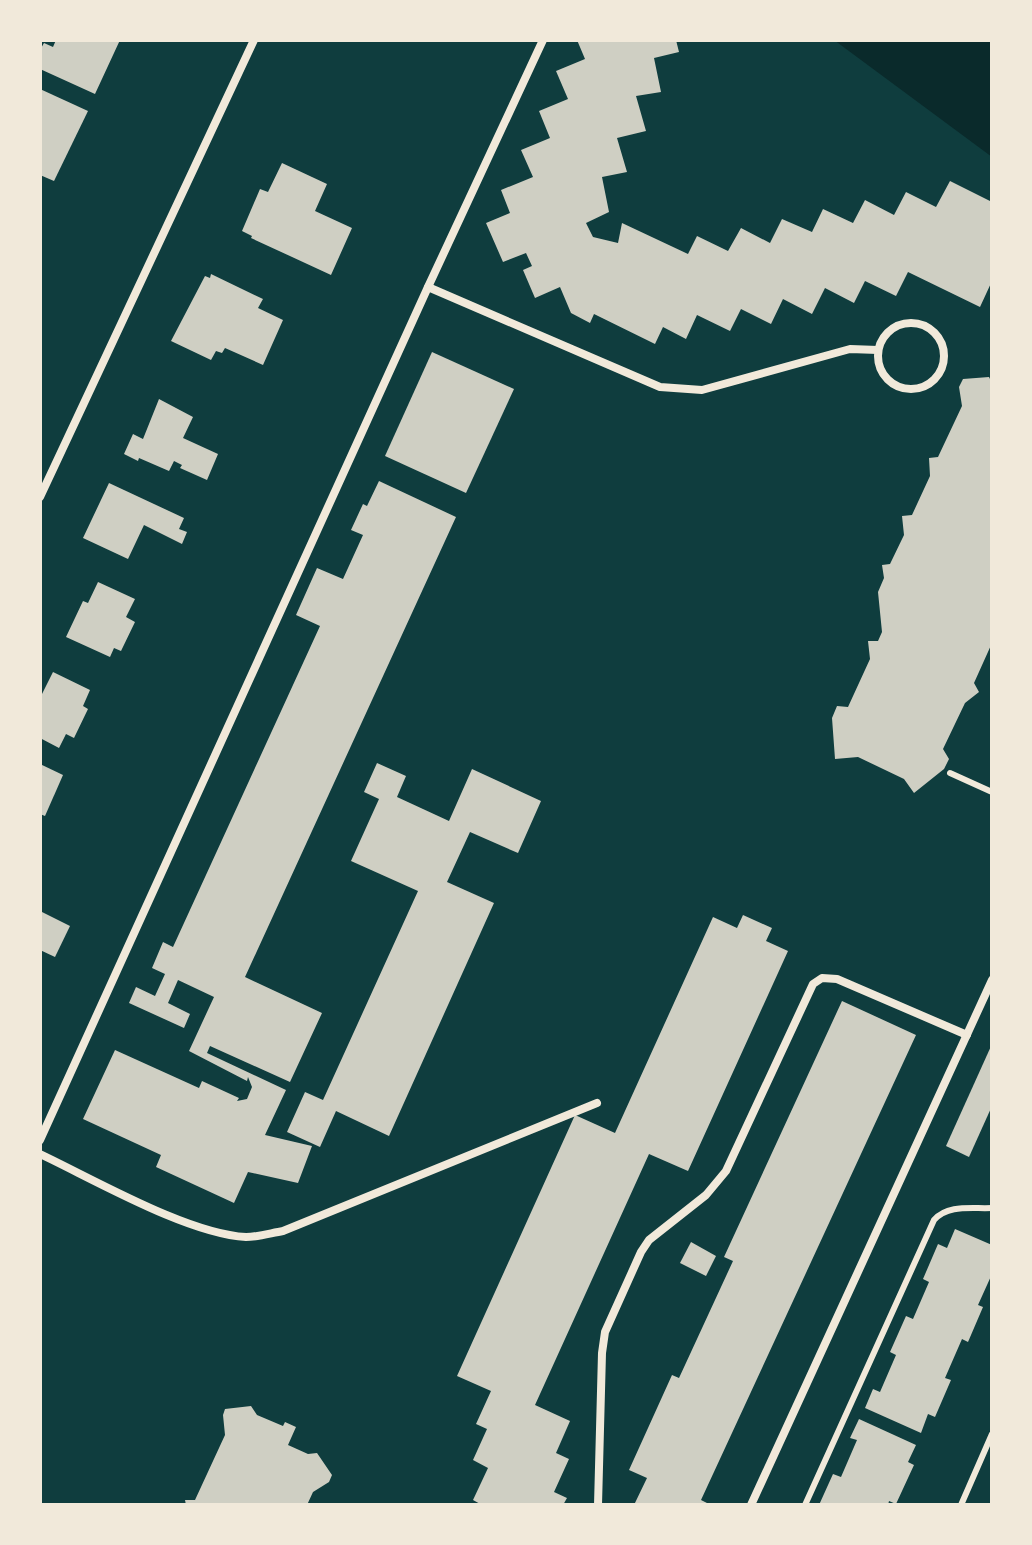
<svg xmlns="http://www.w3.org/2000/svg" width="1032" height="1545" font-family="'Sofia Sans Condensed',sans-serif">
  <rect width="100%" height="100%" fill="#0f3d3e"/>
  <polygon fill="#0a2a2b" points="834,40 992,40 992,157"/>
  <g fill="#cfcfc3">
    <polygon points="56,40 120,40 95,94 40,69 40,50 44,43 53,47"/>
    <polygon points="577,40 676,40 679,52 654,58 661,92 636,96 646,131 617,138 627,172 602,177 609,212 586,223 593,237 618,243 622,223 688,254 697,236 728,251 741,228 770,243 782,219 812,232 823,209 853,223 865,200 894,215 906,192 936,207 950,181 992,202 992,265 990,269 992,270 992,281 980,307 908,272 896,296 865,281 854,303 825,288 812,314 783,299 771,324 741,309 730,331 697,315 686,339 663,327 655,344 594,314 590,323 571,313 560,287 535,298 523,270 532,266 526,253 503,262 486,223 510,213 501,190 533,177 521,150 550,138 539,111 568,99 556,71 585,59"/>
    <polygon points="40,89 88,111 54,181 40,175"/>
    <polygon points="282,163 327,184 315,211 352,228 331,275 251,238 252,236 242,231 260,189 268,192"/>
    <polygon points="211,274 263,299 258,308 283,320 263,365 225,348 222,353 216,351 211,360 171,341 205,276 210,278"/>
    <polygon points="432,352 514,389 466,493 385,456"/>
    <polygon points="989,377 992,383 992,643 974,683 979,692 965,703 943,749 949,759 944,769 914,793 904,779 858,757 835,759 832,718 837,706 848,707 870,659 868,641 878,641 882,632 878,592 884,578 882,565 890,564 904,535 902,516 912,515 930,476 929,458 938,457 962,406 959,387 963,379"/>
    <polygon points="159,399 193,417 183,438 218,454 207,480 180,468 182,465 174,461 169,471 139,458 138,461 124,454 133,434 143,439"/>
    <polygon points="379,481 456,517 245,977 322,1013 290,1082 210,1046 207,1053 286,1090 265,1135 312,1146 298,1183 248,1172 234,1203 156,1167 161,1155 83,1119 115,1050 199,1088 202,1081 239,1098 237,1101 247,1099 252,1087 248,1077 247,1081 189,1051 214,997 178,980 168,1003 190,1014 184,1028 129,1003 136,987 155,996 165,974 152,968 163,942 173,947 320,626 296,615 317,568 343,579 363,535 351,530 363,504 367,506"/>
    <polygon points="109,483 184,518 179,529 187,532 182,544 144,525 128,559 83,538"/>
    <polygon points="98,582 135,599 126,617 135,622 121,651 114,648 110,657 66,637 83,601 88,603"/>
    <polygon points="53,672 90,690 83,706 88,709 74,738 66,734 59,748 40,738 40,698"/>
    <polygon points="377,763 406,776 397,797 449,821 472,769 541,801 518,853 470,832 447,882 494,903 389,1136 336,1111 320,1147 287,1132 305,1092 323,1100 418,891 351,861 379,799 364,792"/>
    <polygon points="40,764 63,775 45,816 40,814"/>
    <polygon points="40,911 70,926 55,957 40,950"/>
    <polygon points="743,915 772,928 766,941 788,951 688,1171 649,1154 535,1405 570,1421 556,1453 569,1459 554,1492 567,1498 563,1505 482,1505 473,1500 488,1468 473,1460 487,1429 476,1424 491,1391 457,1376 575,1115 615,1133 713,917 737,928"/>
    <polygon points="842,1001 916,1035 701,1500 711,1505 634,1505 647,1478 629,1470 672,1375 679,1378 733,1261 724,1257"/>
    <polygon points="992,1044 992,1106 969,1157 946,1146"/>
    <polygon points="955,1229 992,1245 992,1274 978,1305 983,1307 968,1342 962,1339 945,1378 951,1380 935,1417 928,1414 921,1433 865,1408 873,1389 880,1392 896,1355 890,1352 906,1316 913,1319 929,1282 923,1279 938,1244 947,1248"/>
    <polygon points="691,1242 716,1256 706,1276 680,1263"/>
    <polygon points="251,1406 257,1415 283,1426 285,1422 296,1427 288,1445 308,1454 317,1453 332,1475 329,1482 313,1492 307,1505 186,1505 185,1500 195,1500 225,1435 223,1415 225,1409"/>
    <polygon points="859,1419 916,1445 908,1462 914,1465 896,1504 889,1501 888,1505 819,1505 833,1474 841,1477 857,1440 850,1438"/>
  </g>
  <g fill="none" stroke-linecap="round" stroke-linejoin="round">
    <g stroke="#f1e9da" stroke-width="6">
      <polyline points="950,773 992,792"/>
      <path d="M805,1505L934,1220C948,1204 972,1209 992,1208"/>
      <polyline points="961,1505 992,1434"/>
    </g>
    <g stroke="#f1e9da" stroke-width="8">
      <polyline points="428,287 660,387 702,390 850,349 878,350"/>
      <circle cx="911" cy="356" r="33"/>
      <polyline points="40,497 254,40"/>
      <polyline points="40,1140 428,287 543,40"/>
      <path d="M40,1154C95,1180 188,1234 246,1237C258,1237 271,1233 283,1231L597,1103"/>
      <polyline points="598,1505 602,1353 605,1332 641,1252 649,1240 706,1195 726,1171 813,984 822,978 837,979 967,1035"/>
      <polyline points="751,1505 992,980"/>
    </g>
  </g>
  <rect width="1032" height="1545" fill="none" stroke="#f1e9da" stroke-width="84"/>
</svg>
